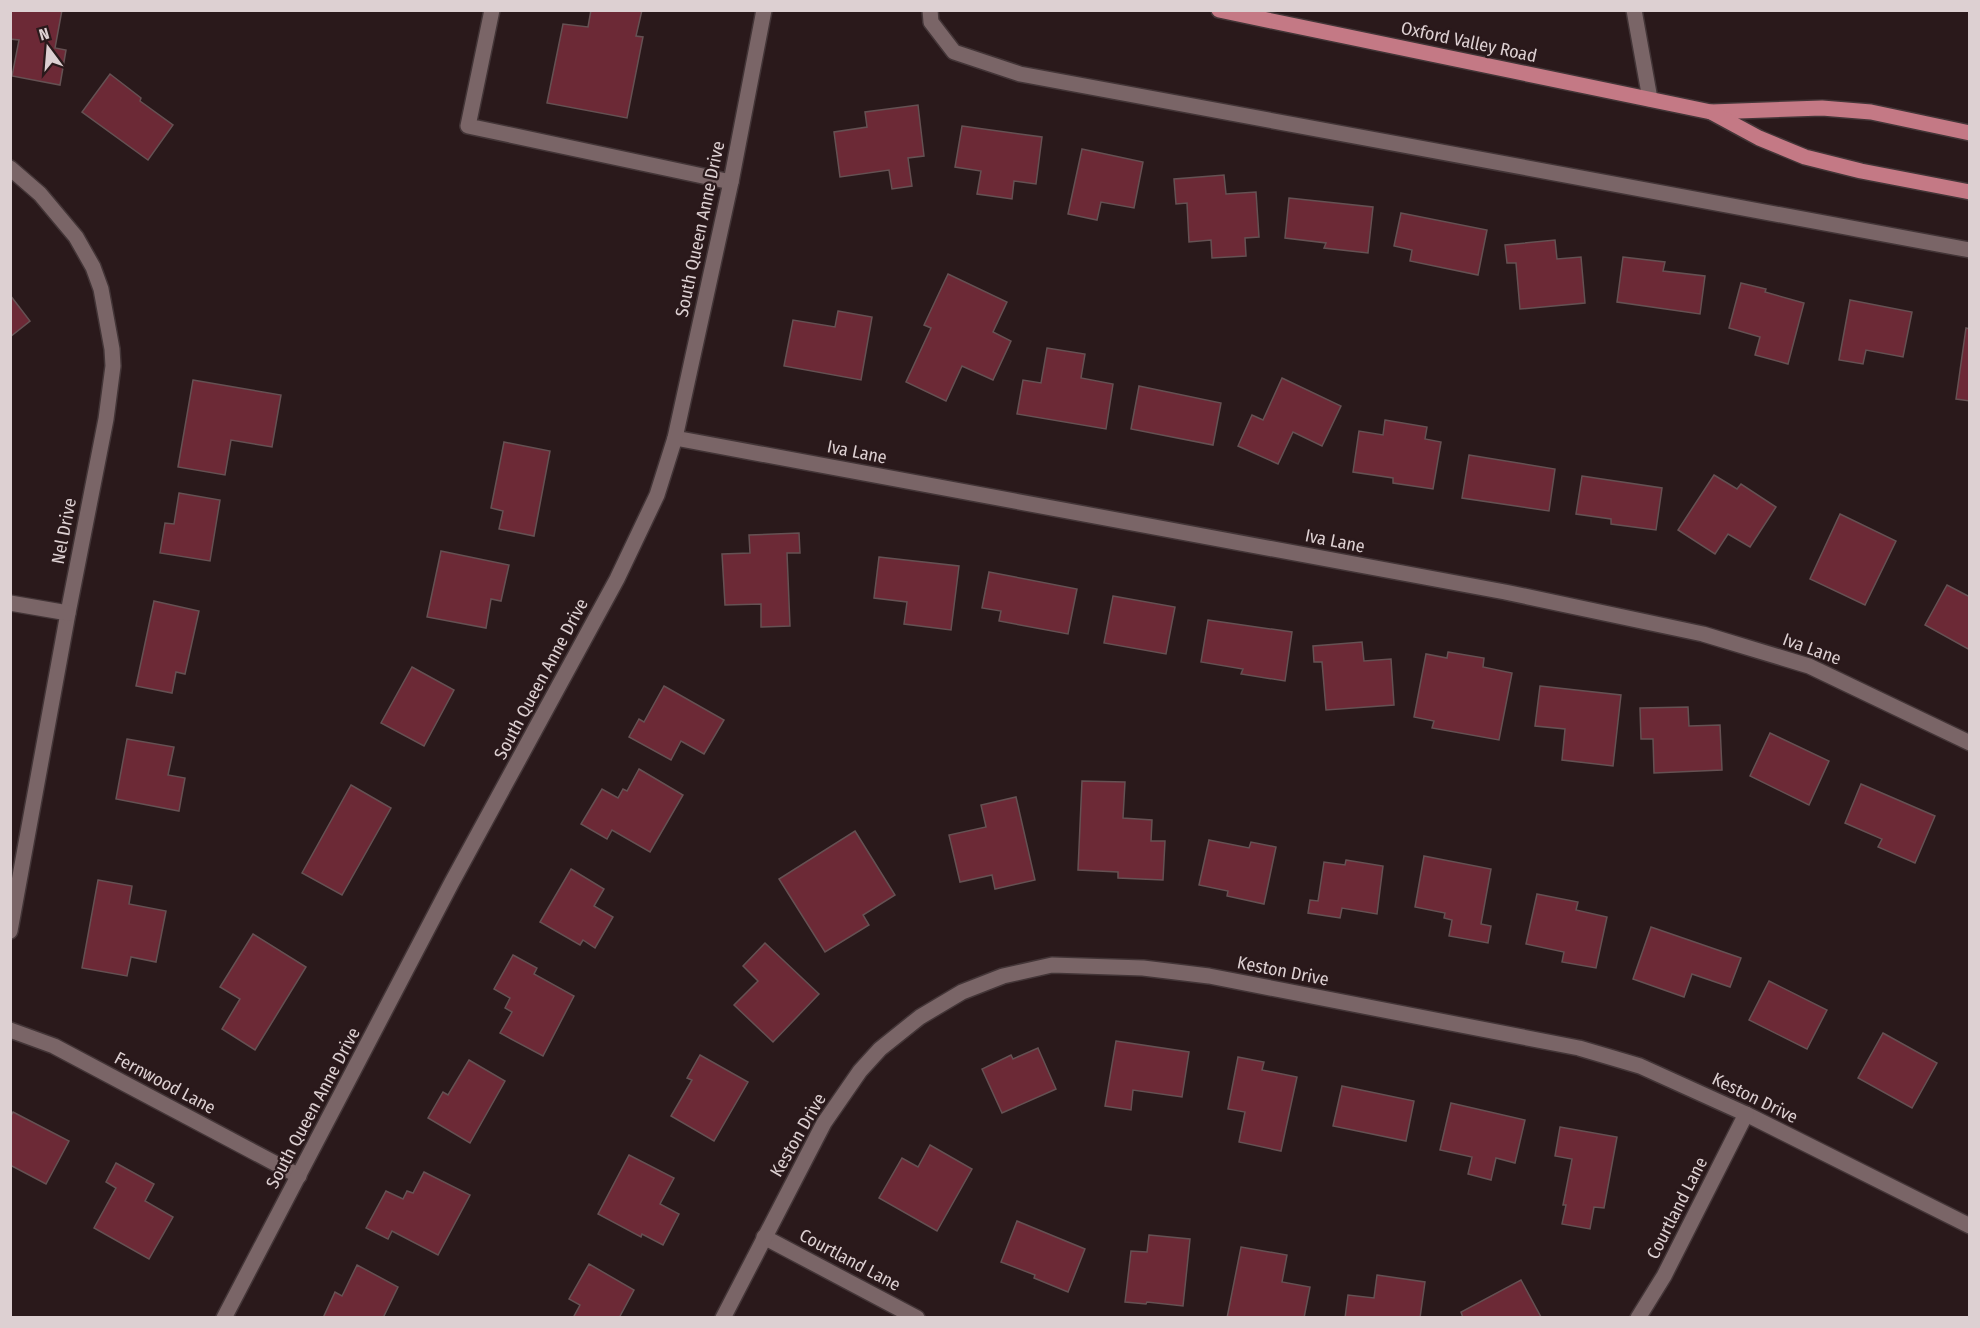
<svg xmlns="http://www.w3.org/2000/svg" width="1980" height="1328" font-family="'Fira Sans Condensed',sans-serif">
  <rect width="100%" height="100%" fill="#2a191b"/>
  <g fill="#6c2936" stroke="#655153" stroke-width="1.5">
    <polygon points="10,10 62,10 55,48 66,50 60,85 12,76 19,40 10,39"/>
    <polygon points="591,10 642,10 636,36 643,37 627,118 547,103 563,24 588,27"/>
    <polygon points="110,74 141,98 140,101 173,125 148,160 82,112"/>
    <polygon points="918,105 924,156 908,158 912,186 892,189 889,170 840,177 834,132 867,127 865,112"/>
    <polygon points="962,126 1042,137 1036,184 1014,181 1012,199 977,194 981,171 955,167"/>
    <polygon points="1082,149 1143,162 1134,208 1101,202 1097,220 1068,214"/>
    <polygon points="1224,175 1226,194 1256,192 1259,237 1245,238 1246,256 1212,258 1211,240 1189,242 1187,203 1176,204 1174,179"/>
    <polygon points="1289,198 1373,207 1368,253 1324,248 1326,243 1285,238"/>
    <polygon points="1401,213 1487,230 1478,275 1410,261 1412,250 1394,246"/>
    <polygon points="1555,240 1557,259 1581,257 1585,303 1520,309 1516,263 1507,263 1505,245"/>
    <polygon points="1623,257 1665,262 1663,271 1705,276 1700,314 1617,302"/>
    <polygon points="948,274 1007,302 993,332 1011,341 993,380 962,366 946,401 906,382 931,328 924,325"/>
    <polygon points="1741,283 1766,289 1765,292 1804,303 1788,364 1755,355 1760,337 1729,328"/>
    <polygon points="10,295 30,321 10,337"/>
    <polygon points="1850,300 1912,312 1903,357 1866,350 1863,364 1839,360"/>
    <polygon points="838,311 872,317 861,380 784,366 793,320 835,327"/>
    <polygon points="1966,328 1970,329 1970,401 1956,399"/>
    <polygon points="1047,348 1085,354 1081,378 1113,384 1106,429 1017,414 1023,380 1041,383"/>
    <polygon points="1282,378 1341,406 1322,446 1293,432 1278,464 1238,446 1252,415 1263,420"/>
    <polygon points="193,380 281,395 272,447 231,440 225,475 178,467"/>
    <polygon points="1139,386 1221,403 1213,445 1131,429"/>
    <polygon points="1385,420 1427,427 1425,439 1441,442 1433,489 1393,483 1393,478 1353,472 1359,431 1383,435"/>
    <polygon points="504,442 550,451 534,536 499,529 503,511 491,508"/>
    <polygon points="1469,455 1555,469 1549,511 1462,498"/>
    <polygon points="1714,475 1737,489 1741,484 1776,507 1750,547 1728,534 1715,554 1678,530"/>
    <polygon points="1582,476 1662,488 1656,530 1611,524 1611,519 1576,514"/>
    <polygon points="179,493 220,500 210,561 160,553 165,523 174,524"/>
    <polygon points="1840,514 1896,541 1865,605 1810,579"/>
    <polygon points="799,533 800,553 787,553 790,626 761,627 761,604 725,605 722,554 750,553 749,535"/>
    <polygon points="441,551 509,565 501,601 491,599 486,628 427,617"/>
    <polygon points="879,557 959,566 951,630 904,624 907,602 874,598"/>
    <polygon points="989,572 1077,589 1068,634 999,621 1001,611 982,608"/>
    <polygon points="1947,585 1970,597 1970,650 1925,625"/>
    <polygon points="1113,596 1175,607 1166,654 1104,643"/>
    <polygon points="154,601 199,611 185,674 176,672 172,693 136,686"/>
    <polygon points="1208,620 1292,632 1285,681 1241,674 1243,669 1201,662"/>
    <polygon points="1362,642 1364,661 1391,659 1394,705 1326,710 1322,662 1314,662 1313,646"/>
    <polygon points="1448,652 1484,658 1483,667 1512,673 1499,740 1432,728 1434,721 1414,717 1426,654 1447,658"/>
    <polygon points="412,667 454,690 424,746 381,723"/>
    <polygon points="664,686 724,720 704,754 681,741 671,760 629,737 639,719 644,722"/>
    <polygon points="1540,686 1621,695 1613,766 1562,760 1565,729 1535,726"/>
    <polygon points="1688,707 1689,726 1720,725 1722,770 1654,773 1653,739 1641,739 1640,708"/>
    <polygon points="1770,733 1829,761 1809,805 1750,776"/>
    <polygon points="127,739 174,747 168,775 185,778 179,811 116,799"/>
    <polygon points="639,769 683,795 650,852 612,830 607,839 581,824 602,789 618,798 623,789 627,791"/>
    <polygon points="1082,781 1125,782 1123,818 1152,820 1151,841 1165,841 1163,880 1118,878 1118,872 1078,870"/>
    <polygon points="1861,784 1935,816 1915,863 1878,847 1882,839 1845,823"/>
    <polygon points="351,785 391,808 342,895 302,873"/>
    <polygon points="1016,797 1035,880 995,889 992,875 960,882 949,835 986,827 981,805"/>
    <polygon points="855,831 895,895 863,915 869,925 825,952 779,879"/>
    <polygon points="1209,840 1249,848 1251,842 1276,847 1264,904 1227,896 1228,891 1199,885"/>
    <polygon points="1424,856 1491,869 1481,924 1491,926 1488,943 1449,936 1452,920 1444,918 1445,913 1415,907"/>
    <polygon points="1346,860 1383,866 1377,914 1342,908 1340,918 1308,913 1310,900 1318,901 1324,862 1345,865"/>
    <polygon points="571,869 604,889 594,906 613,917 595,948 583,940 580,945 540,922"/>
    <polygon points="98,880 132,886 129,904 166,911 156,962 131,957 127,976 82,968"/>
    <polygon points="1537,894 1578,902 1576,910 1607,917 1596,968 1562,962 1564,952 1526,944"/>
    <polygon points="1651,927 1741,958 1730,987 1692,974 1684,997 1633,979"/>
    <polygon points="253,934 306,967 255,1050 222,1029 240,999 220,987"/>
    <polygon points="765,943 819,994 773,1042 734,1005 758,981 743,966"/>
    <polygon points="513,955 537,968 534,974 574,996 543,1056 500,1033 512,1012 505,1008 510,998 494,989"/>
    <polygon points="1769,981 1827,1010 1807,1049 1749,1020"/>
    <polygon points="1883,1033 1937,1063 1912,1108 1858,1078"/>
    <polygon points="1116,1041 1189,1052 1182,1097 1133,1090 1131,1110 1105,1106"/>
    <polygon points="1038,1048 1056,1089 1002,1113 982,1069 1011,1055 1013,1059"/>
    <polygon points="700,1055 748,1082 714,1141 671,1116 692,1080 687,1078"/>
    <polygon points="1238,1057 1264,1062 1262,1070 1297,1077 1281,1151 1239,1142 1245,1112 1228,1109"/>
    <polygon points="469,1060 505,1081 470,1143 428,1118 443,1092 448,1095"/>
    <polygon points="1342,1086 1414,1101 1406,1141 1333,1126"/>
    <polygon points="1451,1103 1525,1120 1515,1163 1496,1158 1491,1180 1468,1174 1472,1157 1440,1150"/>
    <polygon points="13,1112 69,1141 46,1184 10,1165 10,1118"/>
    <polygon points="1560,1127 1617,1137 1604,1208 1594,1207 1590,1229 1562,1224 1566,1205 1563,1205 1572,1159 1555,1156"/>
    <polygon points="930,1145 972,1169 937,1231 879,1198 902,1158 918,1167"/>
    <polygon points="629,1155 674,1178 660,1204 679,1214 663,1245 642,1234 641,1237 598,1214"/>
    <polygon points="116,1163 154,1184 145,1201 173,1217 149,1259 94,1228 116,1188 106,1182"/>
    <polygon points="424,1172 470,1195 438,1255 392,1231 388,1239 366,1228 386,1191 403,1199 407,1191 413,1193"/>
    <polygon points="1017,1221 1085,1249 1068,1292 1034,1278 1035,1275 1001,1262"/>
    <polygon points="1149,1235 1190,1239 1183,1306 1147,1302 1146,1304 1125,1302 1131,1251 1147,1252"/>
    <polygon points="1241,1247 1287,1255 1282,1282 1310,1287 1304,1318 1227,1318"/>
    <polygon points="589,1264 634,1290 619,1318 573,1318 580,1305 569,1299"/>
    <polygon points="357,1265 398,1287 383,1318 323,1318 335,1292 342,1296"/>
    <polygon points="1377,1275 1425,1282 1420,1318 1345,1318 1348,1295 1374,1298"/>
    <polygon points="1521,1280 1541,1317 1463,1318 1461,1312"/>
  </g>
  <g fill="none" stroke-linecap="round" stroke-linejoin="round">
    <g stroke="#433537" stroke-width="18">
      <g id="service">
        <polyline points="492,10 468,126 731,182"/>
        <polyline points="930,10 931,22 954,52 1020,74 1970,250"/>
      </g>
    </g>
    <g stroke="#433537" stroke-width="18">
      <g id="minor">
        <polyline points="1634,10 1650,99"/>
        <polyline points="10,168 40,194 76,237 93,267 101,289 112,349 113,366 106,419 68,613 10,931"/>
        <polyline points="675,438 1505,592 1703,634 1809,666 1970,743"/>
        <polyline points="10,603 68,613"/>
        <polyline points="10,1030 54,1046 299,1176"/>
        <polyline points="764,1237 917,1318"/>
        <polyline points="224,1318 452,882 617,579 657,495 675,438 731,182 764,10"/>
        <polyline points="723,1318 824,1123 860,1071 880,1049 920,1017 962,992 1003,976 1052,965 1143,968 1209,976 1579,1048 1640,1066 1746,1114 1970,1226"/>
        <polyline points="1638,1318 1664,1276 1746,1114"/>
      </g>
    </g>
    <g stroke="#433537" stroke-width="18">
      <g id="primary">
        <polyline points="1219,10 1711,112 1822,108 1871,112 1970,133"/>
        <polyline points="1711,112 1759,138 1805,157 1861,171 1970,192"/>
      </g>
    </g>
    <use href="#service" stroke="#7a6567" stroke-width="15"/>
    <use href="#minor" stroke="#7a6567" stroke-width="15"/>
    <use href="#primary" stroke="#c47985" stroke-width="15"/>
  </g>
  <g text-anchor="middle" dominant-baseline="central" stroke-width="4.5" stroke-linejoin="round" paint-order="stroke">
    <g font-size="18" fill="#ddd0d2" stroke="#2a191b">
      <text transform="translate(1469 42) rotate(12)">Oxford Valley Road</text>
      <text transform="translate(700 229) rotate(-78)">South Queen Anne Drive</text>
      <text transform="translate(857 452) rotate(11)">Iva Lane</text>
      <text transform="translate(64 531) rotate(-79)">Nel Drive</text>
      <text transform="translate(1335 541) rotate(11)">Iva Lane</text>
      <text transform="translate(1812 649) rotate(20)">Iva Lane</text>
      <text transform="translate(541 679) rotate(-62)">South Queen Anne Drive</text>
      <text transform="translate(1283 971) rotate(11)">Keston Drive</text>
      <text transform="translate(165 1083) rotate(28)">Fernwood Lane</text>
      <text transform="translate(1755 1098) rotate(26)">Keston Drive</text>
      <text transform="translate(313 1108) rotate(-62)">South Queen Anne Drive</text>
      <text transform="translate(798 1135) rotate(-60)">Keston Drive</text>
      <text transform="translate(1677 1208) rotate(-63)">Courtland Lane</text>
      <text transform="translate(850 1260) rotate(28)">Courtland Lane</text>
    </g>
  </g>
  <rect width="1980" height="1328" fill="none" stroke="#ddd0d2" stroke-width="24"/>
  <g transform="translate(48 48) rotate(344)" stroke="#2a191b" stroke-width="4.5" paint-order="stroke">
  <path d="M0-4.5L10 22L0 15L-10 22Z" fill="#ddd0d2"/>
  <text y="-9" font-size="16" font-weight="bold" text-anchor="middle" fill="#ddd0d2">N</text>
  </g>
</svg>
